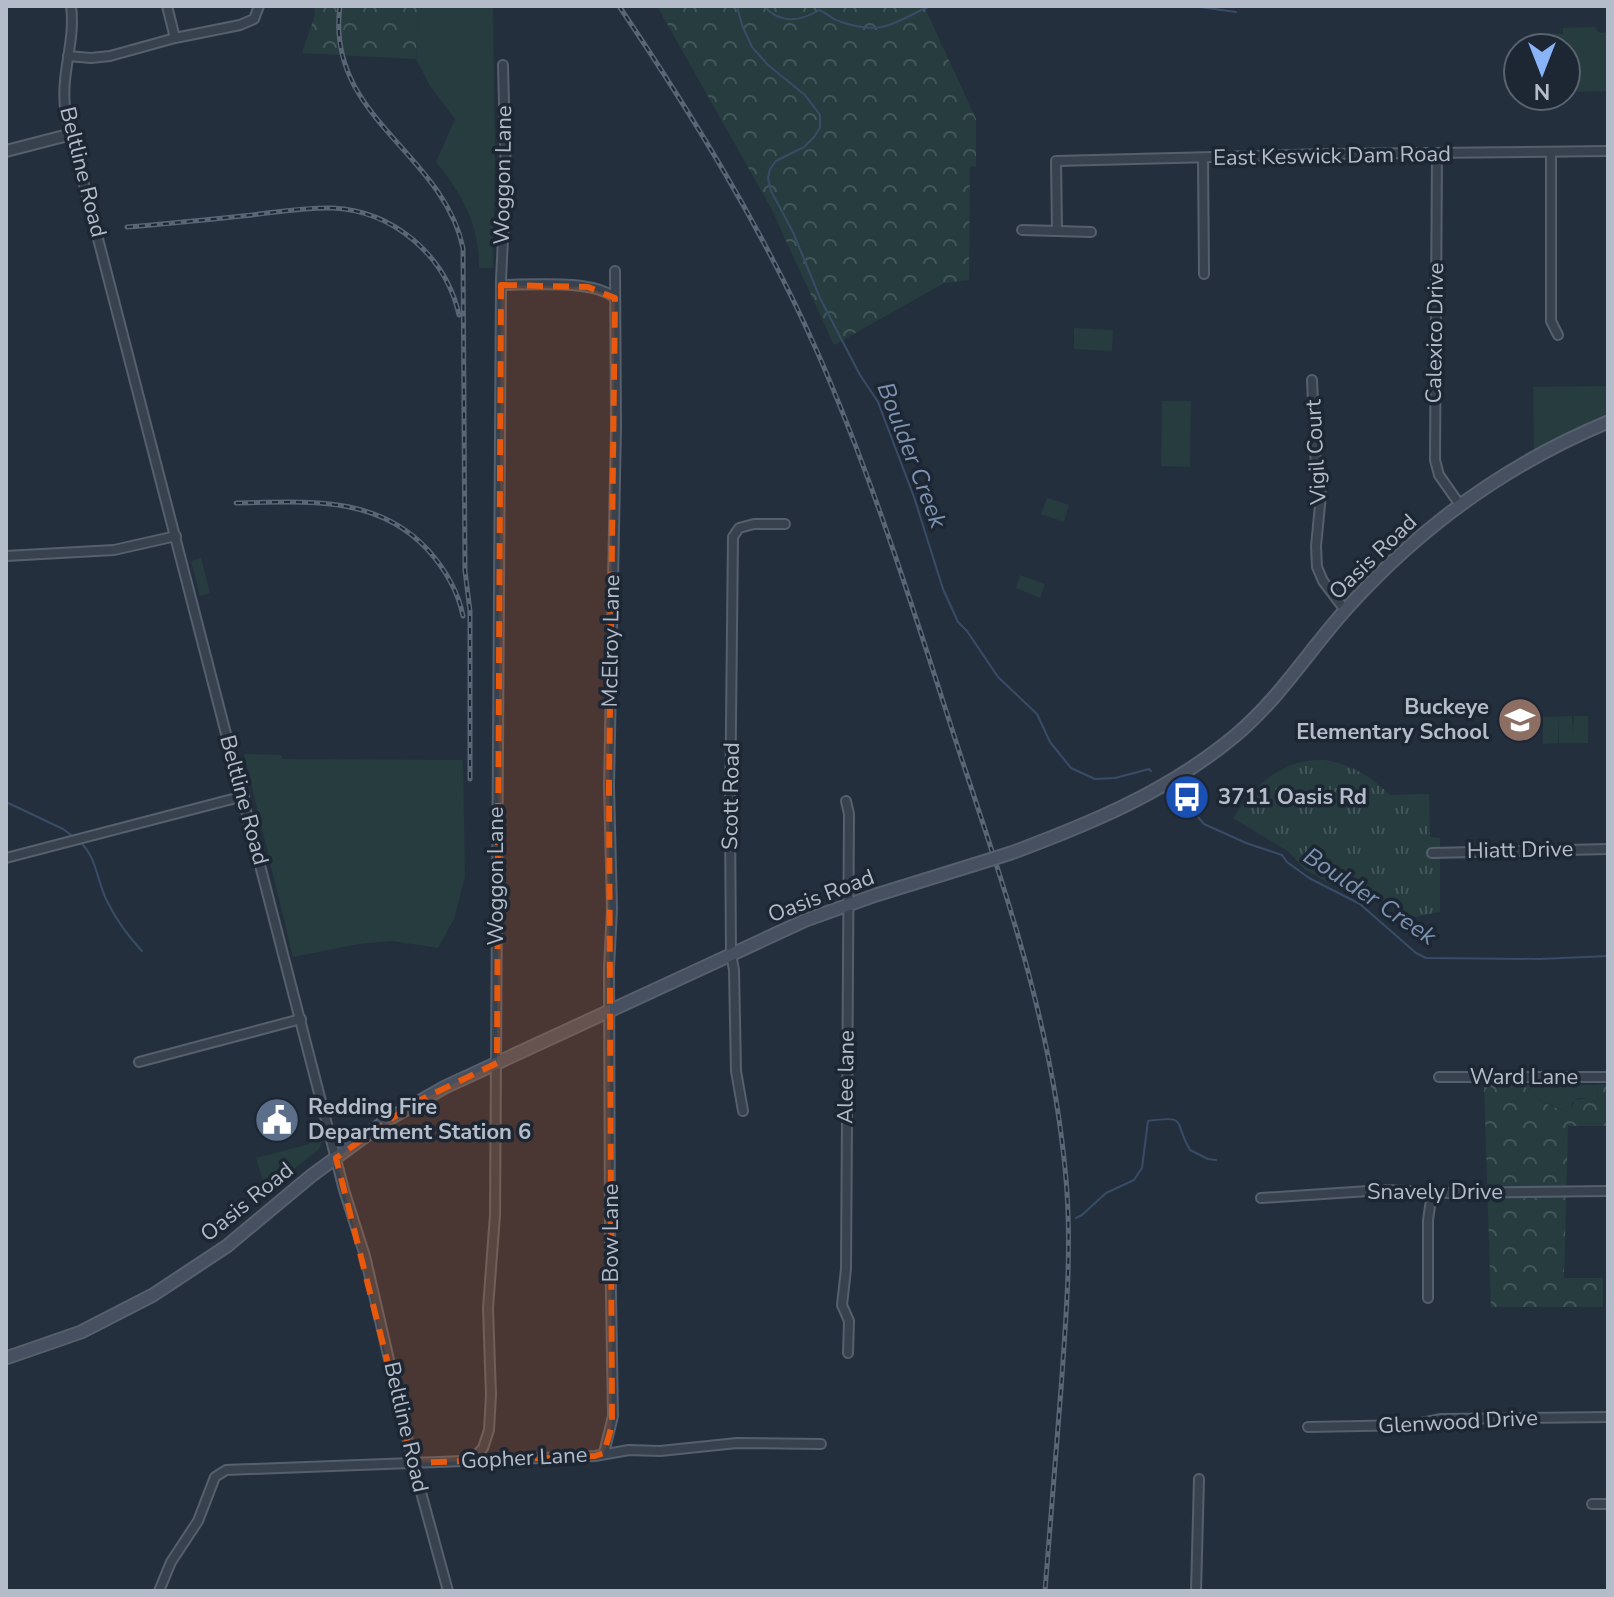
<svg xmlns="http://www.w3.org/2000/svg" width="1614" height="1597" font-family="'Nunito Sans',sans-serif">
  <defs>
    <pattern id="forest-crowns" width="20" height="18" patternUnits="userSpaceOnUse" patternTransform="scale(2)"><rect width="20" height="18" fill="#263c3f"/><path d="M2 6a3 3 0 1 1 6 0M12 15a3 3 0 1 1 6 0" fill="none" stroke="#435659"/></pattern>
    <pattern id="park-tufts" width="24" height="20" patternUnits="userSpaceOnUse" patternTransform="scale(2)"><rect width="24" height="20" fill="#263c3f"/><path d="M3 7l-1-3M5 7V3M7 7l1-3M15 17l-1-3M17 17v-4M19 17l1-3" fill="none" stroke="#435659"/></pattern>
  </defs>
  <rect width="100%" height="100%" fill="#242f3e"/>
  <g fill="#263c3f">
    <path d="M418,6H493L495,148L493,268H479C480,226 462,194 436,162L455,119L430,86L416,59Z"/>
    <polygon points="1594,27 1600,33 1608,32 1608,91 1566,92 1566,48 1539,48 1539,33 1563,34 1563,28"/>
    <polygon points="1074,328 1113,330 1112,351 1074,349"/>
    <polygon points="1608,386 1608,417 1534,451 1533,387"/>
    <polygon points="1162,401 1191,401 1190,467 1161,466"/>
    <polygon points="1047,498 1069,505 1064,522 1041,514"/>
    <polygon points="201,558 210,593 200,596 191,561"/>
    <polygon points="1020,575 1045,584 1040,598 1016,588"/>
    <polygon points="1572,716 1573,732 1574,716 1588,716 1588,743 1559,743 1558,717 1558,743 1543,744 1543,717"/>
    <polygon points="244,754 281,755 283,759 463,760 465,877 454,919 438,948 392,941 359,944 293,957"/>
    <path d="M1524,1085H1594L1598,1092L1597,1098H1578L1572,1103L1571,1113H1569C1551,1105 1536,1101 1524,1085Z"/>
    <polygon points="319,1130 322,1143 318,1150 266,1191 256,1158 309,1144 309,1134"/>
  </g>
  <g fill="url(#forest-crowns)">
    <polygon points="314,6 418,6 416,59 302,53 315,15"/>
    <polygon points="657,6 924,6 976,119 976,166 970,167 969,280 944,283 834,345 771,208"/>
    <path d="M1608,1084V1126H1568L1564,1278H1603V1307H1491L1484,1085H1524C1536,1101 1552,1107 1570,1113L1575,1100L1597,1097L1598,1092L1594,1085Z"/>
  </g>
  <path fill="url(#park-tufts)" d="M1324,760C1352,765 1370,775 1390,795L1429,794L1430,837L1440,838V912L1409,918L1348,879L1341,890L1304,869L1289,852L1233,818C1255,785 1281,759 1324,760Z"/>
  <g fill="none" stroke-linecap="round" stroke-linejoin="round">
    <g stroke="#394c67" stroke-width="2">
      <polyline points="737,6 742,25 752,47 768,65 805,95 820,115 820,128 814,137 804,147 776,161 770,169 768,178 771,191 793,232 820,298 860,375 878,402 914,497 943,589 958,622 967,631 998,677 1037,714 1050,742 1071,768 1095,779 1115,778 1149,769 1151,771"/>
      <path d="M764,6C780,24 800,22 819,10C827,13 833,20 841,22C885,36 892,23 930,6"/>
      <polyline points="1193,6 1236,12"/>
      <polyline points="6,802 63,829 75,838"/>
      <polyline points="1178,804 1186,813 1197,816 1204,824 1246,843 1282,855 1287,862 1309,878 1360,904 1416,953 1426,958 1540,959 1608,956"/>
      <path d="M80,842C96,856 97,880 106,899C115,918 127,935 142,951"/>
      <path d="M1076,1218L1082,1215L1106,1193L1134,1180L1142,1168L1148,1121C1189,1115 1173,1122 1190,1150L1208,1159L1216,1160"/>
    </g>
    <g stroke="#565f6c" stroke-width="12">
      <g id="minor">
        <path d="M71,6C76,44 59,75 66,115L344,1190L365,1256L413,1463L448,1591"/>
        <polyline points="167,6 175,38"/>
        <polyline points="68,56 91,58 110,56 175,38 240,25 254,19 259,6"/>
        <polyline points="1551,152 1551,321 1558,335"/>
        <polyline points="1437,153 1435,460 1439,475 1460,505"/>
        <polyline points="1203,159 1204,274"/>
        <polyline points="1022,230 1091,232"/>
        <polyline points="1057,230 1056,161 1330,154 1608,151"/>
        <path d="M501,285C531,285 593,279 615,298"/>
        <polyline points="1312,380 1316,470 1321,495 1316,546 1317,567 1323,581 1345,610"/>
        <polyline points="6,556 114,550 176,536"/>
        <polyline points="846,801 849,814 846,1269 842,1305 849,1321 848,1353"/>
        <polyline points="1432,853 1608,849"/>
        <polyline points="6,858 244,796"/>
        <polyline points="139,1062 301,1019"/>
        <polyline points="1439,1077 1608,1077"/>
        <polyline points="743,1111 736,1071 734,970 731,954 730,815 733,537 739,528 754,524 785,524"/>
        <polyline points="1261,1198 1384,1190 1449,1193 1608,1191"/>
        <polyline points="1428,1298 1428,1220 1432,1193"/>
        <polyline points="1308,1427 1412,1425 1441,1419 1608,1417"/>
        <polyline points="604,1453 613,1416 610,1234 609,968 612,909 609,786 616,427 615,271"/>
        <polyline points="471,1461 483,1448 489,1430 491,1395 488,1308 495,1215 501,279 506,179 503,65"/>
        <polyline points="1592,1504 1608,1504"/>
        <polyline points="159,1591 171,1562 198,1521 215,1477 226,1470 595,1456 629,1450 660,1451 737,1443 821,1444"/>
        <polyline points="1196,1591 1199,1479"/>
      </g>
    </g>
    <g stroke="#565f6c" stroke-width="14">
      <polyline id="tertiary" points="6,151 72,134"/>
    </g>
    <g stroke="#565f6c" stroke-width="15">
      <g id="secondary">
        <path d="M1011,853C1092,823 1169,791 1236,735C1280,698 1309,650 1348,607C1421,526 1507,464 1608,422"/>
        <polyline points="6,1358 81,1332 153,1295 227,1246 311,1176 387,1120 445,1087 806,920 876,895 973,865"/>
      </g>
    </g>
    <use href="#minor" stroke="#38414e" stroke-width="8"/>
    <use href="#tertiary" stroke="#38414e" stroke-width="10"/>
    <use href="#secondary" stroke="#465061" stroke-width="11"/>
    <g stroke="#5a6575" stroke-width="5">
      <g id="rail">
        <path d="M340,6C325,117 443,152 463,248L465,571L470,611V779"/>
        <path d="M619,6C693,116 762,228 816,349C874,481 916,618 960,754C1007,896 1053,1028 1066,1179C1072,1249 1066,1319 1061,1389C1056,1456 1050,1524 1045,1591"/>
        <path d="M127,227C166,224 204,220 242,216C272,213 303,207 333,208C394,211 446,256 459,315"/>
        <path d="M236,503C305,502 376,494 428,550C445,569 458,591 463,616"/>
      </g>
    </g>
    <use href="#rail" stroke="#1d2633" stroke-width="2" stroke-dasharray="6" stroke-linecap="butt"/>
    <g stroke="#565f6c" stroke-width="15" stroke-linecap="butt">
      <polyline id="secondary-bridge" points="973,865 1011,853"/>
    </g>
    <use href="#secondary-bridge" stroke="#465061" stroke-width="11"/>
  </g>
  <path fill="#e8590c" fill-opacity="0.2" stroke="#e8590c" stroke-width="6" stroke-dasharray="16 10" stroke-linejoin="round" d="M501,285L588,287L615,298L609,786L612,1425L604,1453L595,1456L413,1463L336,1158L414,1103L497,1063Z"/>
  <defs>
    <g id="school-disc" transform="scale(2.3)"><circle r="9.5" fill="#8d6e63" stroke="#1d2633"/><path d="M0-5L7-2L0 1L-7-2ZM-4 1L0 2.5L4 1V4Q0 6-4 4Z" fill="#fff"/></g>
    <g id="bus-disc" transform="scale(2.3)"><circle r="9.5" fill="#1a4fb4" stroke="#1d2633"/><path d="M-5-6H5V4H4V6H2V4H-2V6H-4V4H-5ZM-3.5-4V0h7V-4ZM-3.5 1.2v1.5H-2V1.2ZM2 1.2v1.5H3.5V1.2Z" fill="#fff"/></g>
    <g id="civic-disc" transform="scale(2.3)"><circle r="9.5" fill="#5c6f8a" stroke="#1d2633"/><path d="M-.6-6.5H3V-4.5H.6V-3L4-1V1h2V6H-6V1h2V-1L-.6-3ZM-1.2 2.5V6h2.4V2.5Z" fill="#fff"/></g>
  </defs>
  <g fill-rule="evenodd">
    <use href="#school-disc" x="1520" y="720"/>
    <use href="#bus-disc" x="1187" y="797"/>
    <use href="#civic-disc" x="277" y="1120"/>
  </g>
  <g text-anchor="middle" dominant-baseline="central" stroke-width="7" stroke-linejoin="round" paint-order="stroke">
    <g font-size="22" fill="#b4bcc9" stroke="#1d2633">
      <text transform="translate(1332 156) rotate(-1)">East Keswick Dam Road</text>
      <text transform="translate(83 172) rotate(76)">Beltline Road</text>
      <text transform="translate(503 175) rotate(-89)">Woggon Lane</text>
      <text transform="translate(1435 333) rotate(-89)">Calexico Drive</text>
      <text transform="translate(1316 452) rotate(-93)">Vigil Court</text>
      <text transform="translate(1373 557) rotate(-44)">Oasis Road</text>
      <text transform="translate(611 641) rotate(-89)">McElroy Lane</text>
      <text transform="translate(731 796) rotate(-89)">Scott Road</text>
      <text transform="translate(244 800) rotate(75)">Beltline Road</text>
      <text transform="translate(1520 850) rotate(-1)">Hiatt Drive</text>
      <text transform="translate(496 876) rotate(-90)">Woggon Lane</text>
      <text transform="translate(821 896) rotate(-21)">Oasis Road</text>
      <text transform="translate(846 1077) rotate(-89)">Alee lane</text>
      <text x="1524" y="1077">Ward Lane</text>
      <text x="1435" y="1192">Snavely Drive</text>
      <text transform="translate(247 1202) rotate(-39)">Oasis Road</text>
      <text transform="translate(611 1233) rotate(-90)">Bow Lane</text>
      <text transform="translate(1458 1422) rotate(-3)">Glenwood Drive</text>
      <text transform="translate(406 1427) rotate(77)">Beltline Road</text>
      <text transform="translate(524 1458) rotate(-3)">Gopher Lane</text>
    </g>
    <g font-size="22" font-weight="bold" fill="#b4bcc9" stroke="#1d2633" text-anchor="start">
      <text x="1489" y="707" text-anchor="end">Buckeye<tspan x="1489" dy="25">Elementary School</tspan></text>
      <text x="1218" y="797">3711 Oasis Rd</text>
      <text x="308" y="1107">Redding Fire<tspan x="308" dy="25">Department Station 6</tspan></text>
    </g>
    <g font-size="24" font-style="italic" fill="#7c92b1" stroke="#1d2633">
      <text transform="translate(912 455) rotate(69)">Boulder Creek</text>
      <text transform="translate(1370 896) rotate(34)">Boulder Creek</text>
    </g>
  </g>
  <rect width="1614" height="1597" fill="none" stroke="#b4bcc9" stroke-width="16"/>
  <g transform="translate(1542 72) rotate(180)"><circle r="38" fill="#1d2633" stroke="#59626f" stroke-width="2"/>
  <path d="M0-6L14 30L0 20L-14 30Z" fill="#8ab4f8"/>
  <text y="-12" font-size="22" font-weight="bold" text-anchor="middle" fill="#b4bcc9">N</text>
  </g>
</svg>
